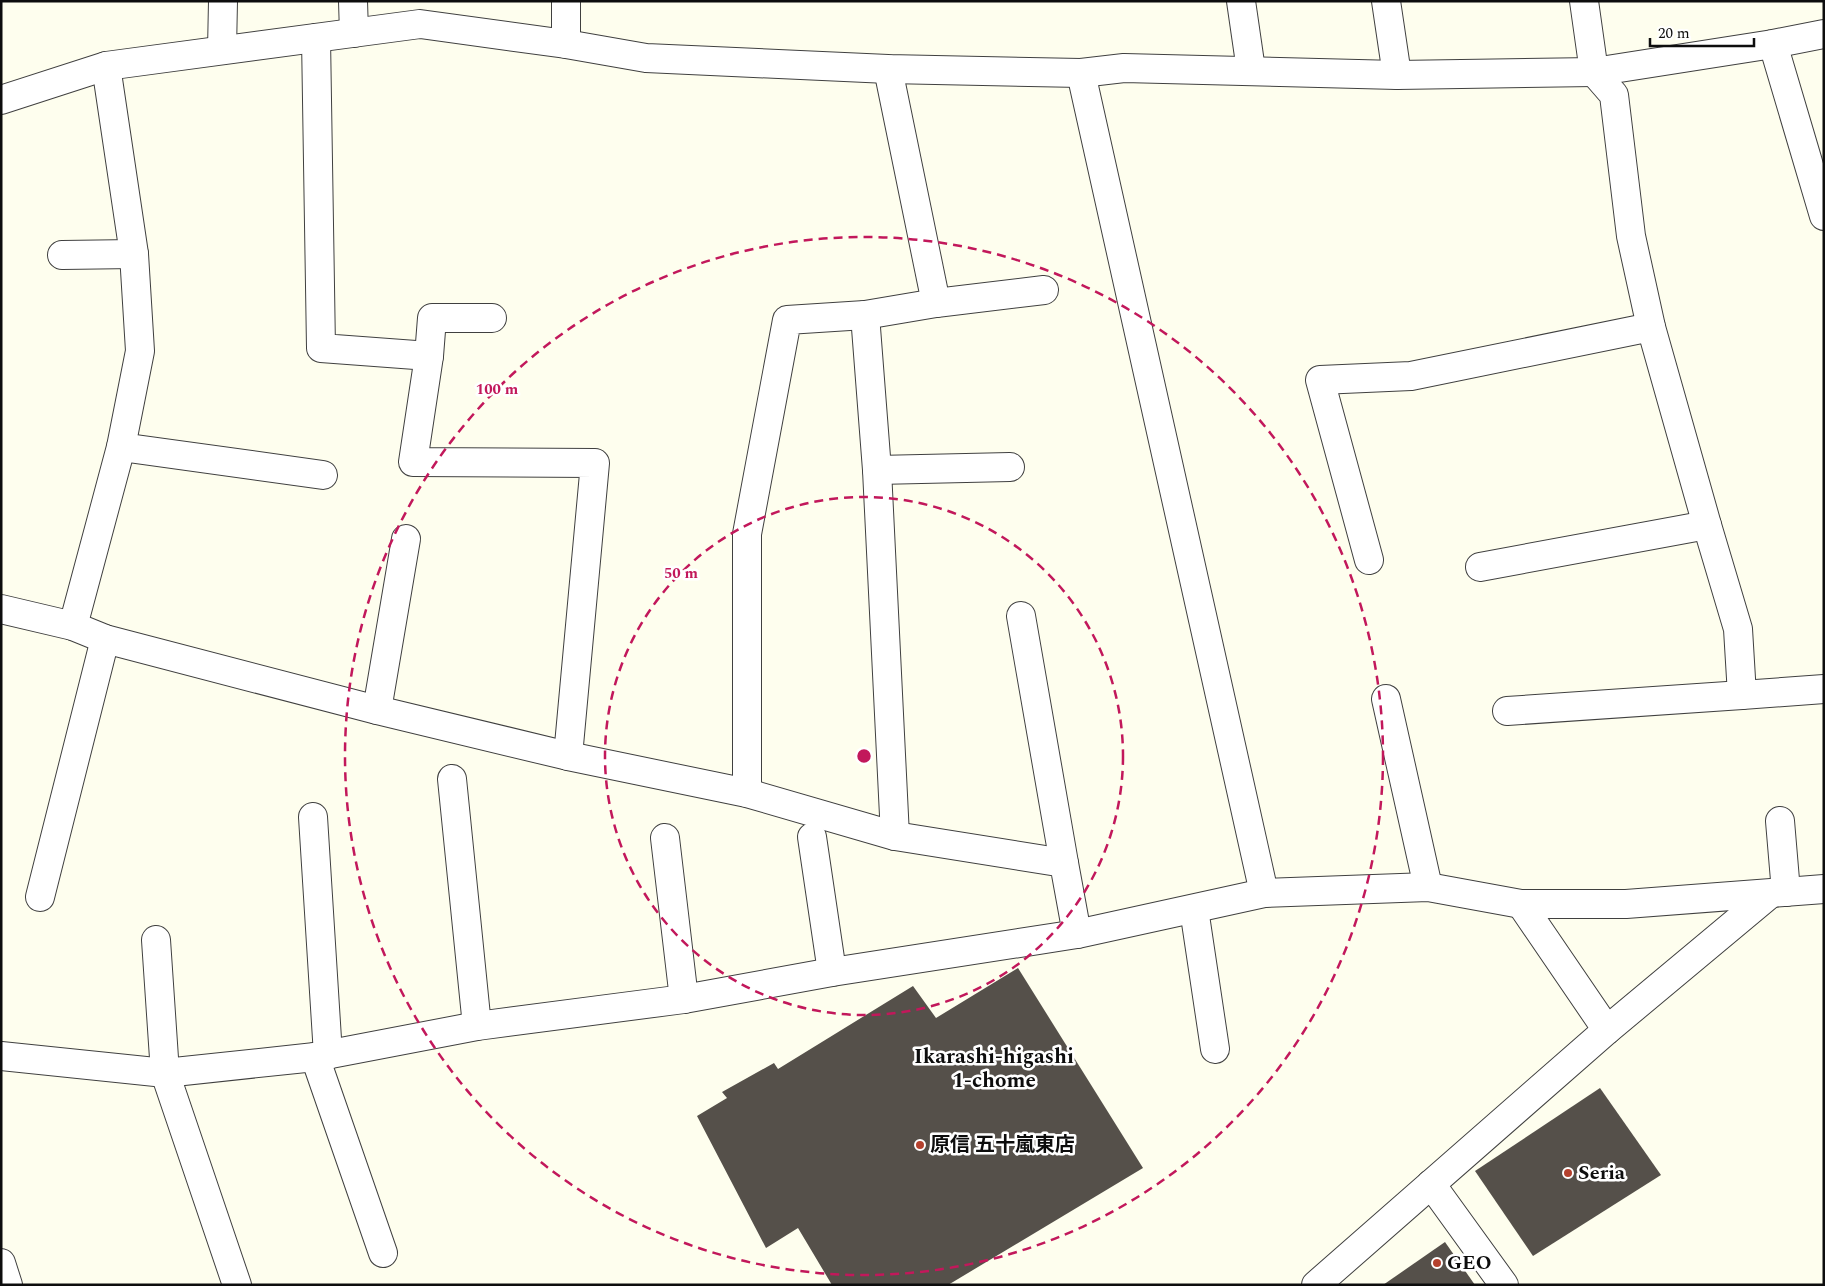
<svg xmlns="http://www.w3.org/2000/svg" width="1825" height="1286" font-family="Spectral,'Noto Sans JP',serif">
  <rect width="100%" height="100%" fill="#fefeee"/>
  <g fill="#55504a">
    <polygon points="1018,968 1143,1168 948,1285 832,1285 798,1228 766,1248 697,1116 727,1098 722,1092 774,1063 778,1069 913,986 936,1018"/>
    <polygon points="1600,1088 1661,1175 1533,1256 1475,1171"/>
    <polygon points="1445,1242 1475,1285 1383,1285"/>
  </g>
  <g fill="none" stroke-linecap="round" stroke-linejoin="round">
    <g stroke="#404040" stroke-width="30">
      <g id="minor">
        <polyline points="353,1 354,33"/>
        <polyline points="566,1 566,44"/>
        <polyline points="1241,1 1251,70"/>
        <polyline points="1386,1 1397,75"/>
        <polyline points="1584,1 1594,72 1614,95 1631,236 1651,327 1707,525 1738,629 1742,695 1824,689"/>
        <polyline points="316,38 321,348 429,356"/>
        <polyline points="1773,44 1824,216"/>
        <polyline points="222,50 223,1"/>
        <polyline points="888,69 936,303"/>
        <polyline points="1081,73 1264,893"/>
        <polyline points="1,100 106,66 420,24 566,44 646,58 888,69 1081,73 1124,68 1397,75 1594,72 1773,44 1824,34"/>
        <polyline points="62,255 134,254"/>
        <polyline points="865,315 877,470 895,836"/>
        <polyline points="492,318 432,318 429,356 413,462 595,463 568,756"/>
        <polyline points="121,447 323,475"/>
        <polyline points="877,470 1010,467"/>
        <polyline points="1369,560 1320,380 1411,376 1651,327"/>
        <polyline points="1480,567 1707,525"/>
        <polyline points="1,609 73,626 105,639 377,710 568,756 747,793 895,836 1064,863 1077,934"/>
        <polyline points="1021,616 1064,863"/>
        <polyline points="73,626 121,447 140,351 134,254 106,66"/>
        <polyline points="1386,699 1428,887"/>
        <polyline points="377,710 406,539"/>
        <polyline points="1507,711 1742,695"/>
        <polyline points="452,779 477,1026"/>
        <polyline points="747,793 747,534 787,320 865,315 936,303 1044,290"/>
        <polyline points="313,817 328,1055"/>
        <polyline points="1780,821 1786,892"/>
        <polyline points="812,837 832,972"/>
        <polyline points="665,838 684,999"/>
        <polyline points="40,897 105,639"/>
        <polyline points="1521,904 1607,1030"/>
        <polyline points="1194,909 1215,1049"/>
        <polyline points="156,940 165,1073 237,1285"/>
        <polyline points="1,1056 165,1073 315,1057 477,1026 684,999 832,972 1077,934 1264,893 1428,887 1521,904 1626,904 1824,889"/>
        <polyline points="315,1057 383,1253"/>
        <polyline points="1431,1184 1504,1285"/>
        <polyline points="1316,1285 1607,1030 1770,894"/>
      </g>
    </g>
    <g stroke="#404040" stroke-width="30">
      <polyline id="tertiary" points="1,1263 8,1285"/>
    </g>
    <use href="#minor" stroke="#fff" stroke-width="28"/>
    <use href="#tertiary" stroke="#fff" stroke-width="28"/>
  </g>
  <g fill="none" stroke="#c2185b" stroke-width="2.5" stroke-dasharray="9 6">
    <circle cx="864" cy="756" r="259"/>
    <circle cx="864" cy="756" r="519"/>
  </g>
  <g fill="#b4412e" stroke="#fff" stroke-width="2">
    <circle cx="920" cy="1145" r="5"/>
    <circle cx="1568" cy="1173" r="5"/>
    <circle cx="1437" cy="1263" r="5"/>
  </g>
  <g text-anchor="middle" dominant-baseline="central" stroke-width="5" stroke-linejoin="round" paint-order="stroke">
    <g font-size="20" font-weight="bold" fill="#0d0d0d" stroke="#fff" text-anchor="start">
      <text x="930" y="1145">原信 五十嵐東店</text>
      <text x="1578" y="1173">Seria</text>
      <text x="1447" y="1263">GEO</text>
    </g>
    <g font-size="21" font-weight="bold" fill="#0d0d0d" stroke="#fff">
      <text x="994" y="1057">Ikarashi-higashi<tspan x="994" dy="24">1-chome</tspan></text>
    </g>
  </g>
  <circle cx="864" cy="756" r="8" fill="#c2185b" stroke="#fff" stroke-width="2.5"/>
  <g font-size="15" text-anchor="middle" font-weight="bold" fill="#c2185b" stroke="#fff" stroke-width="5" stroke-linejoin="round" paint-order="stroke">
    <text x="497" y="394">100 m</text>
    <text x="681" y="578">50 m</text>
  </g>
  <rect width="1825" height="1286" fill="none" stroke="#0d0d0d" stroke-width="5"/>
  <path d="M1650 38v8h104v-8" fill="none" stroke="#0d0d0d" stroke-width="2.5"/>
  <text x="1658" y="38" font-size="15" fill="#0d0d0d" stroke="#ffffff" stroke-width="4" paint-order="stroke">20 m</text>
</svg>
